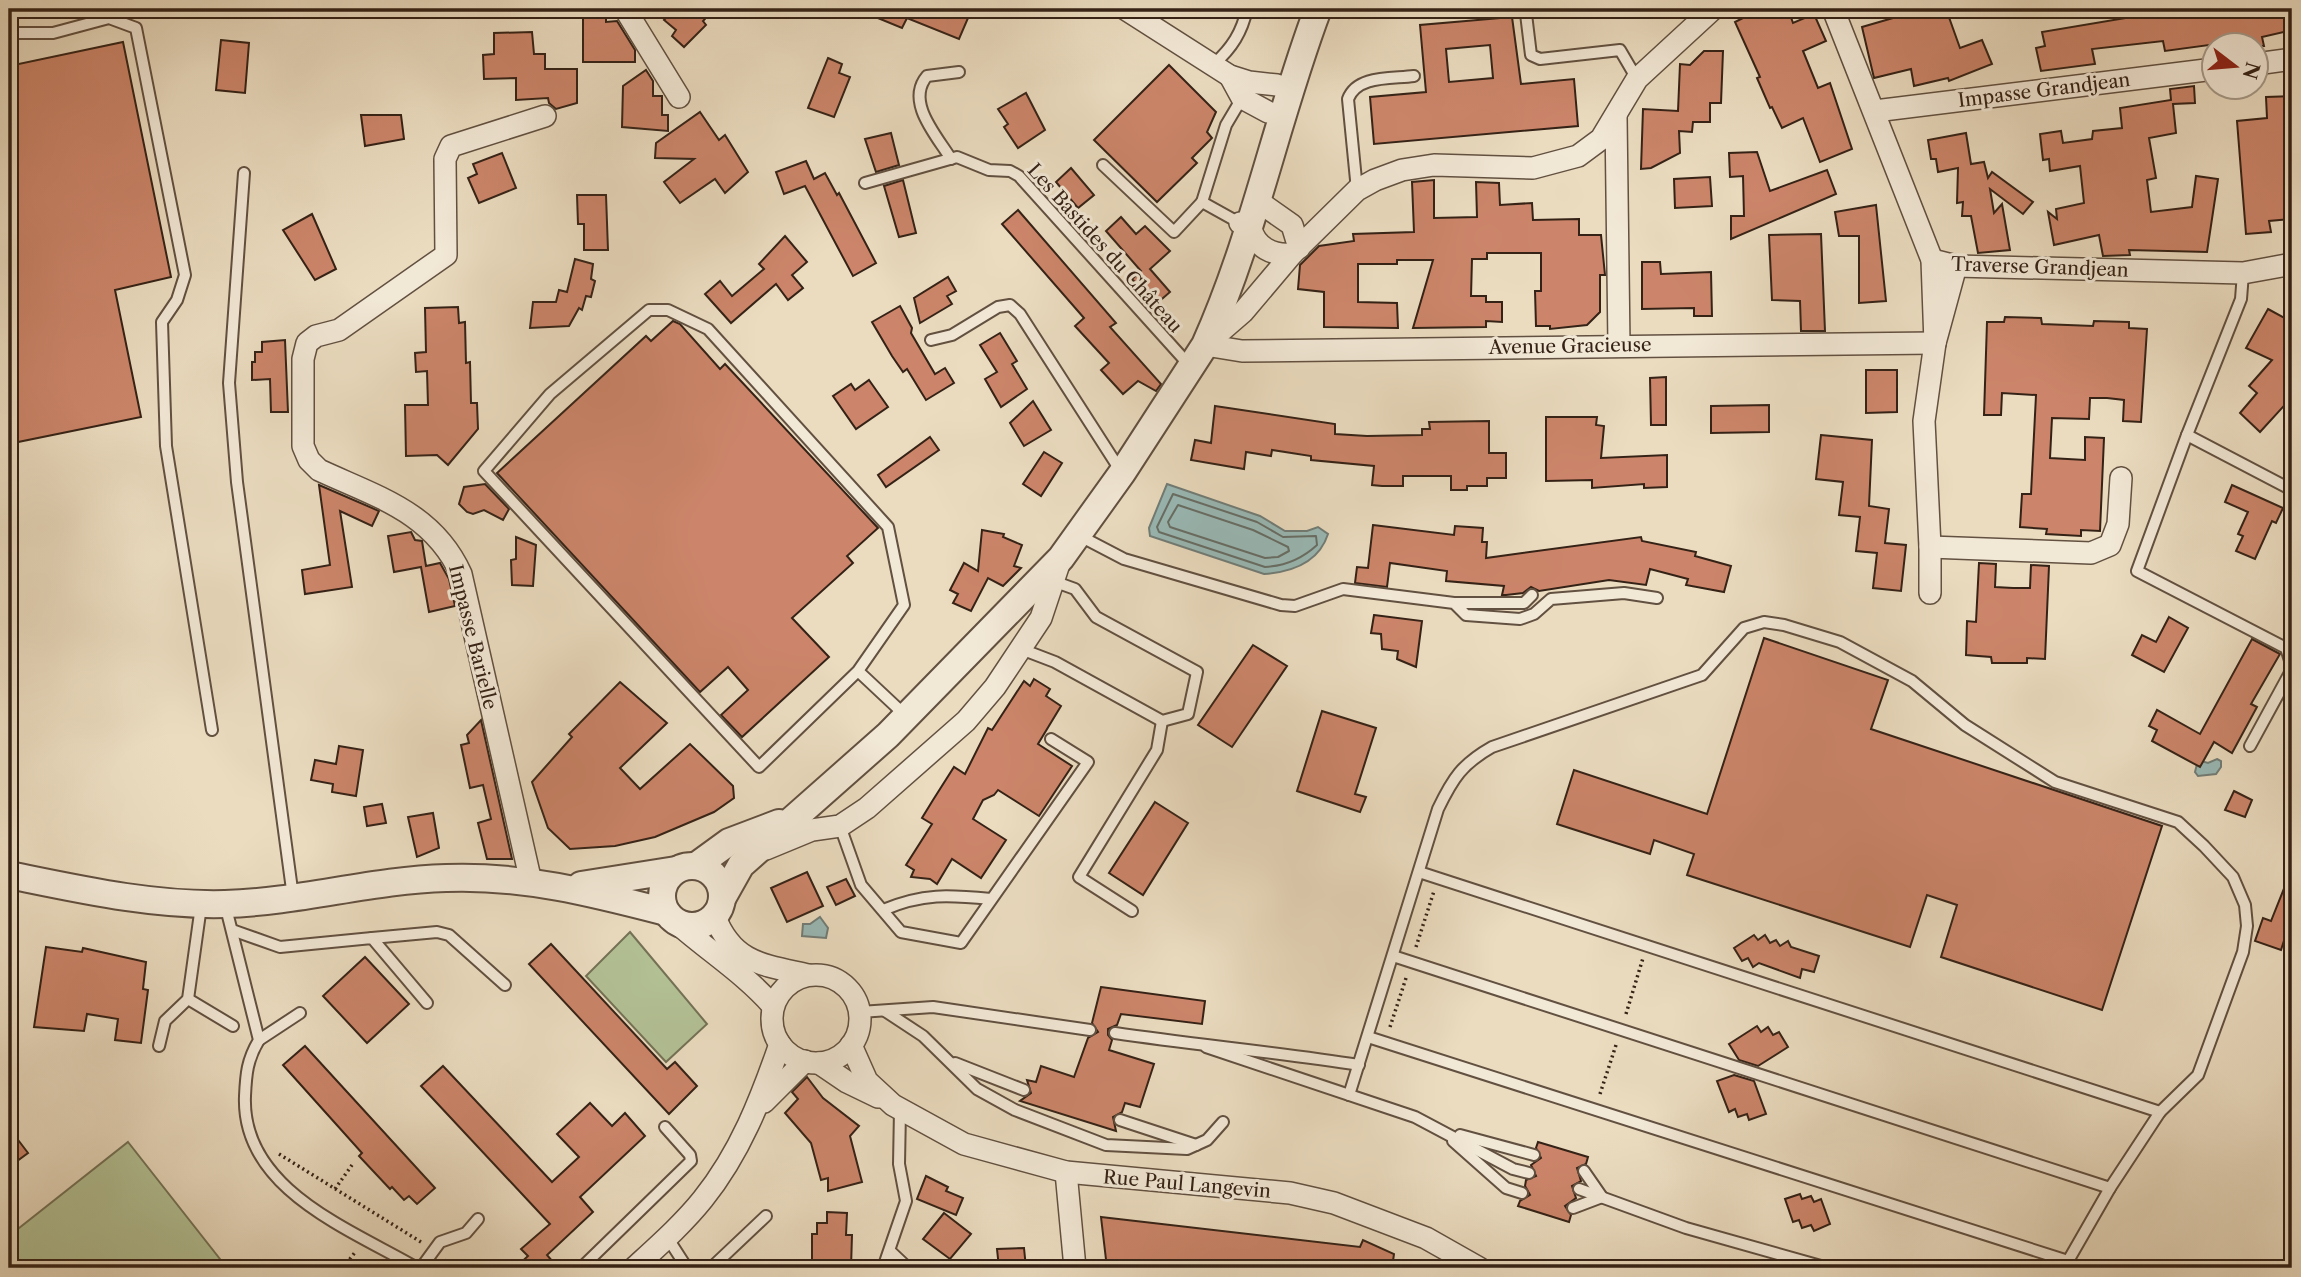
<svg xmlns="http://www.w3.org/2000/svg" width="2301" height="1277" font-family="'Libre Caslon Text',serif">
  <rect width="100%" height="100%" fill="#ebdcc0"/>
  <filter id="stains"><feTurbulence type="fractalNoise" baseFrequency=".00286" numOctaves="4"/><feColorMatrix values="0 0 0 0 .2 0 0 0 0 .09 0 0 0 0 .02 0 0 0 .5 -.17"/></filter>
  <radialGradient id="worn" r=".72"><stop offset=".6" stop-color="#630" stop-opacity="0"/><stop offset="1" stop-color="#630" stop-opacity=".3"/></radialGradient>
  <g fill="#b3c296" stroke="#747256" stroke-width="2">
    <polygon points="630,932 707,1024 666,1062 586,976"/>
    <polygon points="128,1142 227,1268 9,1268 9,1236"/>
  </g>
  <g fill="#99bab7" stroke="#717d77" stroke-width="2">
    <path d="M1167,484L1260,516L1285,531H1307L1318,527L1328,534C1319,562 1292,572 1264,574L1150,536L1149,528Z"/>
    <polygon points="2217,759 2221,761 2221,767 2216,774 2198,776 2195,772 2198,760 2208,763"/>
    <polygon points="820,917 828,928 826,938 802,936 803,924 810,924"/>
  </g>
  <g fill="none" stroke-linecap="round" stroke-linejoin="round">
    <g stroke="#676e66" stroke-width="2">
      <path d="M1173,494L1257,522L1283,537L1316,536L1317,545C1303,558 1284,566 1265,567L1159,532L1157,527Z"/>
      <polygon points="1178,505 1253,530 1288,547 1289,551 1278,557 1265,558 1170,527 1168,522"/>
    </g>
  </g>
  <g fill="#cc856a" stroke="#352216" stroke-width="2" fill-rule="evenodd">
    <polygon points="674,9 714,9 703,21 706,25 684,47 672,36 676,30 664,20"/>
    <polygon points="856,9 947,9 968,18 959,39 907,18 902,28"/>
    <polygon points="1749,9 1788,9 1793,23 1814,14 1826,41 1803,51 1818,88 1830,83 1852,149 1820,162 1803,118 1782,128 1772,107 1770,108 1757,78 1760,77 1735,22 1751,14"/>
    <polygon points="1891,9 1946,9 1960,48 1982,40 1992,64 1949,81 1948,78 1914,86 1911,69 1874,78 1862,27 1893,18"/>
    <polygon points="2179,9 2292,9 2292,30 2262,37 2264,46 2245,46 2243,42 2232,45 2231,42 2165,51 2163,41 2092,49 2095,64 2041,71 2036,48 2045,46 2042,32"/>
    <polygon points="606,14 606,22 617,21 635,50 635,62 583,62 583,15"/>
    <path d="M1512,17L1521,84L1574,79L1578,126L1374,144L1370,97L1426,92L1420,25ZM1490,45L1493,78L1449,82L1446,49Z"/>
    <polygon points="532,32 534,54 545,54 545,69 577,69 577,103 556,109 549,103 548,98 516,100 516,78 484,79 483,55 494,54 494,33"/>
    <polygon points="221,40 249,43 245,93 216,90"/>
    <polygon points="123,42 171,277 115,290 141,417 18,442 9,399 9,66"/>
    <polygon points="1704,51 1723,51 1721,103 1710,103 1710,122 1693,122 1692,132 1679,131 1680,153 1651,168 1641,169 1643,109 1678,111 1680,64 1690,65"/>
    <polygon points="828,58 842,64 839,73 850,77 834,117 808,108"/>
    <polygon points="1169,65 1216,112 1207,132 1212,138 1192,158 1197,163 1157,202 1094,140"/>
    <polygon points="646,70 653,81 653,96 662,96 662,115 668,115 668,131 622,127 623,86"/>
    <polygon points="2194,86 2195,103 2173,104 2176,133 2149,138 2156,178 2147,180 2151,212 2192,207 2196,176 2218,179 2207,252 2129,250 2130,255 2103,256 2099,235 2054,245 2048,212 2057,219 2056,209 2084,203 2080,166 2050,171 2049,159 2043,160 2040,134 2061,131 2063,143 2092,139 2093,131 2122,128 2120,108 2171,100 2170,89"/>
    <polygon points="1026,93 1045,130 1018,148 1004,127 1008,124 998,109"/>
    <polygon points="2292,96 2292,219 2269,221 2271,232 2246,234 2237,121 2267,118 2266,97"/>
    <polygon points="700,112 719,140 725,135 748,172 725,193 715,179 680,203 664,182 694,159 655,158 656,143"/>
    <polygon points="361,115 401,115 404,139 365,146"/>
    <polygon points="891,133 899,165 876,172 865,139"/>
    <polygon points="1966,133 1971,164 1984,162 1988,178 1992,172 2033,202 2023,214 1990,189 1994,213 2002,204 2010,250 1978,253 1971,216 1962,216 1963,202 1957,203 1958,168 1938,172 1936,159 1931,159 1928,140"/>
    <polygon points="1757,152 1770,191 1827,170 1836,194 1731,239 1731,216 1744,216 1743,176 1730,177 1729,153"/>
    <polygon points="502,153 516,188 479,203 468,178 477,174 473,164"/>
    <polygon points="806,161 814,179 825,173 837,195 839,193 876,263 853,276 805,186 784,194 776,172"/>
    <polygon points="1071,168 1094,195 1078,208 1056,182"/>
    <polygon points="1710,177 1712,206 1675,208 1674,179"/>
    <polygon points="903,180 916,233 899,237 884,186"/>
    <polygon points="1434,180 1434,218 1477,217 1476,182 1499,183 1500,205 1532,203 1533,220 1579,219 1579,235 1601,235 1605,275 1600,275 1600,312 1587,325 1550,329 1550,326 1536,326 1535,291 1541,291 1541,253 1487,253 1487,259 1472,259 1471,296 1486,296 1486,302 1502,302 1502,322 1486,321 1486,327 1413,328 1433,260 1397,260 1397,264 1358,264 1358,302 1397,303 1398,328 1324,327 1324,292 1298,289 1300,265 1319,246 1354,241 1353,234 1414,232 1412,182"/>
    <polygon points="577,195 606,195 608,250 584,250 584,224 578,224"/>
    <polygon points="1876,205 1886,301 1859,303 1859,236 1839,236 1835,212"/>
    <polygon points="1018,210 1116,323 1110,327 1161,384 1156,391 1138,381 1123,394 1101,370 1109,363 1075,326 1084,318 1002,224"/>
    <polygon points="312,214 336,269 315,280 283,230"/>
    <polygon points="1121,217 1136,234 1145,226 1170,251 1150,269 1170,292 1155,305 1132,279 1141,271 1106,231"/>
    <polygon points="1821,234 1825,331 1801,331 1800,301 1772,300 1769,235"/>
    <polygon points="785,236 807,262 792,275 803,288 788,300 776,284 731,323 705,294 720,281 732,296 764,269 759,264"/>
    <polygon points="575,259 593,264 591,279 595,281 591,297 586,296 582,310 579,308 569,326 530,328 533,302 556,302 559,290 567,292"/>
    <polygon points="1642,262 1660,262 1661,274 1711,272 1712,316 1694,316 1694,308 1642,309"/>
    <polygon points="948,277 956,291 947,296 952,304 920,323 914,298"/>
    <polygon points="900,306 912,328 911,333 935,374 945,368 954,383 926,400 907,369 903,372 892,356 872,322"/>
    <polygon points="458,307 459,323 465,322 466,363 470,362 471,403 477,403 478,429 448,465 437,455 406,456 405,405 428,405 427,371 416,372 415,353 426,352 425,308"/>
    <polygon points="2268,309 2292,322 2292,397 2260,432 2240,413 2257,393 2249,386 2272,360 2246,348"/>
    <polygon points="2005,317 2041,318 2042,324 2093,326 2094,321 2129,322 2129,328 2147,329 2141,422 2123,421 2124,400 2107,398 2090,398 2089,419 2052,418 2050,458 2085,460 2085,437 2104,438 2100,531 2081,530 2081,536 2046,534 2047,529 2020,527 2022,494 2031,494 2036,395 2002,393 2001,415 1984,415 1987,322 2004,322"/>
    <polygon points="673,321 680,324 720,369 725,364 878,528 847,556 853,563 792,618 829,657 742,737 721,715 748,690 728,667 700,692 497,473 646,336 651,341"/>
    <polygon points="1000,333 1017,361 1012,364 1027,389 1001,407 985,379 997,372 980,345"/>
    <polygon points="285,340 288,412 271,412 270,379 252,380 252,362 255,362 255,352 262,352 262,342"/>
    <polygon points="1866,370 1897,370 1897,412 1866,413"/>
    <polygon points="1666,377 1666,425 1651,425 1650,378"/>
    <polygon points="869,380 888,407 856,429 833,396 851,384 855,390"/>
    <polygon points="1033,401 1051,430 1024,446 1010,423"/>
    <polygon points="1769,405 1769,432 1711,433 1711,406"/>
    <polygon points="1215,406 1335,424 1335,434 1367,436 1422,435 1422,429 1430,429 1429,422 1489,421 1489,453 1506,453 1506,478 1487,478 1487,486 1467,486 1467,490 1451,490 1451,476 1403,476 1403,486 1382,486 1372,485 1374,466 1311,460 1311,456 1272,450 1271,456 1246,452 1244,469 1191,460 1195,440 1211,443"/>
    <polygon points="1546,417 1597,417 1596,425 1604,426 1601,458 1667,455 1667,487 1644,488 1644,484 1592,488 1592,480 1546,481"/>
    <polygon points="1821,435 1872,440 1869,506 1889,509 1885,543 1906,545 1901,591 1873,588 1877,553 1856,551 1860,517 1839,515 1843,482 1816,479"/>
    <polygon points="930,437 939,450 886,487 878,475"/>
    <polygon points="1044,452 1062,463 1041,496 1023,484"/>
    <polygon points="485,484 509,509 503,520 484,510 473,514 467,512 459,504 464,487"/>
    <polygon points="319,485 379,511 372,526 340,511 352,587 305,594 302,570 330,565"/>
    <polygon points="2232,485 2283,508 2276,523 2272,521 2255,559 2236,551 2243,536 2238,534 2248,512 2225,502"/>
    <polygon points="1373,525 1454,535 1455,526 1483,528 1482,542 1487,542 1486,558 1641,537 1642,541 1696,552 1695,556 1731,566 1724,592 1686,585 1688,579 1650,569 1646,585 1609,580 1539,591 1531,587 1523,593 1506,595 1502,595 1504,586 1446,581 1447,571 1390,563 1387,587 1355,583 1357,567 1368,568"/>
    <polygon points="982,530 1004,534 1003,537 1022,545 1014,566 1021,568 1003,586 988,578 971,611 953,603 958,594 950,590 964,563 978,571"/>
    <polygon points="411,532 415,540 422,541 426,566 440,563 449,579 455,606 429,612 421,567 394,572 388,536"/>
    <polygon points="516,537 536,545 533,586 512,585 511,560 516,559"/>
    <polygon points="1979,563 1996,564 1995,587 2013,588 2030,588 2031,565 2049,566 2045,659 2027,658 2027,663 1992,663 1991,657 1966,655 1967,621 1976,622"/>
    <polygon points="1374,615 1422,621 1416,667 1397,659 1398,651 1382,649 1381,634 1371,633"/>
    <polygon points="2169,617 2188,628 2164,672 2132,655 2142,635 2156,642"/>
    <polygon points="1764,638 1888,680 1871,729 2162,826 2102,1010 1941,957 1957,905 1927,895 1910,947 1687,875 1694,854 1654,840 1650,854 1557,824 1574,770 1707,814"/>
    <polygon points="2252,639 2280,654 2251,704 2257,707 2232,753 2214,742 2200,767 2152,741 2157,730 2149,726 2157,710 2200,734"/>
    <polygon points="1253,645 1287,666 1232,747 1198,725"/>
    <polygon points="1034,679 1050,689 1046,696 1061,706 1038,744 1072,766 1039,816 998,790 994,795 983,800 973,819 1006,840 981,878 952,859 937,884 930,879 911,877 914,870 906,865 932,824 922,818 933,800 954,767 965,774 988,728 992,730 1024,681 1030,686"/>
    <polygon points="620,682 667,723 620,768 640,789 690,744 733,786 734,798 714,812 655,837 615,846 570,849 548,828 532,782 572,737 569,734"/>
    <polygon points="1322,711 1376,728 1355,794 1366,797 1360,812 1297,791"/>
    <polygon points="481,720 512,859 487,859 478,823 491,819 483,785 470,788 461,745 469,743 467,735"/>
    <polygon points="339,746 363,750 356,796 332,792 333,784 311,780 315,760 336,764"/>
    <polygon points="2234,791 2252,800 2245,817 2225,810"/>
    <polygon points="1155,802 1188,823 1143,895 1109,873"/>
    <polygon points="382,804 386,823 367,826 364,807"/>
    <polygon points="433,813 439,848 417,857 408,817"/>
    <polygon points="2291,871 2292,926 2289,925 2281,950 2255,941 2263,918 2271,921"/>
    <polygon points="807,872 823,906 787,922 771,888"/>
    <polygon points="846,879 855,896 836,905 827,887"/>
    <polygon points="1754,935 1758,940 1765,935 1770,943 1776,940 1780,946 1788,941 1791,947 1819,956 1814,972 1802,969 1800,978 1759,963 1753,967 1748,958 1742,961 1734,948"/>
    <polygon points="551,944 667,1069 675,1062 697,1086 669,1114 529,964"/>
    <polygon points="46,947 82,952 83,948 146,962 143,989 148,990 141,1043 115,1040 118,1019 87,1014 84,1031 34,1027"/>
    <polygon points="365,957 409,1004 367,1043 323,996"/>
    <polygon points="1101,987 1205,1001 1202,1024 1121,1014 1117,1025 1108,1029 1108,1035 1112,1040 1109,1050 1154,1064 1140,1107 1125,1103 1122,1112 1113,1117 1116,1131 1020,1101 1031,1093 1027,1080 1036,1082 1041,1066 1074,1077 1088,1038 1098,1032 1092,1023"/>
    <polygon points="1757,1026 1761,1032 1768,1027 1773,1035 1779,1032 1788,1047 1758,1066 1739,1060 1729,1044"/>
    <polygon points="305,1046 435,1188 417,1204 409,1196 404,1200 392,1187 390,1189 359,1156 362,1153 283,1065"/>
    <polygon points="443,1066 552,1182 579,1157 557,1134 590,1103 612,1126 625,1113 645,1136 580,1197 593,1212 547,1255 558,1268 515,1268 528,1256 521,1249 550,1224 421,1086"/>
    <polygon points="1734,1075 1754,1081 1766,1114 1749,1120 1747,1114 1738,1117 1735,1109 1729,1112 1717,1081"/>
    <polygon points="807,1077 823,1098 859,1126 850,1136 862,1182 828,1191 828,1178 821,1180 811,1143 785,1113 798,1099 792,1092"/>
    <polygon points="9,1128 28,1153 9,1167"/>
    <polygon points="1538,1142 1588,1157 1586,1164 1577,1168 1581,1181 1572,1186 1576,1198 1565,1206 1571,1215 1569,1222 1518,1206 1520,1201 1530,1195 1525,1186 1526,1180 1536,1176 1531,1165 1541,1158 1536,1148"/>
    <polygon points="926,1176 948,1187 946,1191 963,1198 956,1215 917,1199"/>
    <polygon points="1800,1194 1802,1199 1811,1196 1814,1202 1821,1199 1830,1224 1814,1231 1811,1225 1802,1228 1799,1220 1793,1222 1785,1199"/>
    <polygon points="827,1212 847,1213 846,1235 852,1235 851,1268 812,1267 812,1234 817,1234 817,1223 827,1223"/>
    <polygon points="944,1213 971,1234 950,1259 923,1239"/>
    <polygon points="1101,1217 1360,1247 1363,1240 1394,1254 1392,1268 1107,1268"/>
    <polygon points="1024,1248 1026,1268 999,1268 997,1249"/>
  </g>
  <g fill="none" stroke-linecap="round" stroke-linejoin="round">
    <g stroke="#625040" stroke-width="14">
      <g id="service">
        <polyline points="1526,14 1531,55 1540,59 1620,50 1637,79"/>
        <polyline points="9,33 53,33 109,18 136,28 185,275 177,300 162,322 166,446 212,730"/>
        <path d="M1214,64C1232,48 1242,32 1247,9"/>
        <path d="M951,159C937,136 905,102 927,76L959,72"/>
        <polyline points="1103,165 1174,232 1202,202"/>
        <polyline points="244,173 229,383 237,482 293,897"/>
        <polyline points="865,183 957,157 989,170 1010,171 1019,176 1190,366"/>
        <path d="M1357,190L1348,99C1357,75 1391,79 1414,76"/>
        <polyline points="1238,222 1202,202 1226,125 1242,98"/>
        <polyline points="2243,273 2241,299 2187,435 2292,490"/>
        <polyline points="931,340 952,335 998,307 1010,305 1020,314 1122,473"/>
        <polyline points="2187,435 2137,571 2286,648 2292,667"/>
        <polyline points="1078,535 1124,559 1281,605 1295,606 1343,589 1454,603 1466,615 1520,619 1534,614 1551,599 1624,593 1657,598"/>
        <polyline points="1454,603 1524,603 1532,595"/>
        <polyline points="1021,649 1055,662 1162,721 1188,714 1197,672 1096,617 1075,589 1053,581"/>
        <polyline points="858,671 759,767 484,471 550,394 649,310 668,310 708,329 888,527 904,605 858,671 906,716"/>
        <polyline points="2250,746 2292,669"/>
        <polyline points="840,826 861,885 901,932 961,943 1088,762 1051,739"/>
        <polyline points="1419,872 2160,1112"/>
        <path d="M225,904L259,1040C247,1060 246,1074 245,1096C241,1189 350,1229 417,1268"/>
        <path d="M883,910C923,893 949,895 991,899"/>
        <polyline points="1132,911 1079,877 1157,750 1162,721"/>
        <polyline points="232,930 280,947 372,938 427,1003"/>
        <polyline points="372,938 437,932 449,935 505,985"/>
        <polyline points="1393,956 2110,1188"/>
        <polyline points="188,999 233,1026"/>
        <polyline points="885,1011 923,1036 977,1089 1015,1110 1106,1145 1187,1149 1207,1140 1223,1122"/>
        <polyline points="860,1012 933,1007 1090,1030"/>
        <path d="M1115,1033C1196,1045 1277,1052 1359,1065"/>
        <polyline points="1368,1037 2068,1261"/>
        <polyline points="259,1040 300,1013"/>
        <polyline points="159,1046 165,1021 188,999 201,906"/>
        <polyline points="1206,1047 1415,1117 1513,1169 1529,1173"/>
        <polyline points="955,1063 1024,1090"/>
        <path d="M1349,1095L1438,809C1453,778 1462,764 1492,747L1702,675L1744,628L1764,622L1784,625L1840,642L1912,681L1965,725L2055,782L2178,822L2204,846L2233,877L2245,905L2247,926L2243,952L2198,1075L2160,1112L2110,1188L2064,1268"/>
        <polyline points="1120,1120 1196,1145"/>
        <polyline points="1460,1135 1534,1155"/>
        <polyline points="1453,1141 1506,1188 1522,1193"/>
        <polyline points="1579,1189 1686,1228 1828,1268"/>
        <polyline points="1573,1208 1602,1197 1584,1171"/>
        <polyline points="667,1237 687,1268"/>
        <polyline points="891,1252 908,1268"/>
        <polyline points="421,1268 440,1242 466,1233 478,1219"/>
        <polyline points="581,1268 691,1161 690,1155 665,1127"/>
        <polyline points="711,1268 766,1216"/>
        <polyline points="883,1268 906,1201 899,1164 900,1110"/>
      </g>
    </g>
    <g stroke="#625040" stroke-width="24">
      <g id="minor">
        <polyline points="625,9 679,97"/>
        <polyline points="1125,9 1230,76 1249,82 1277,85"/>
        <polyline points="1833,9 1932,260 1935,343"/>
        <polyline points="2256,64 2292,59"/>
        <polyline points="1230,76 1242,98 1268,112"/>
        <polyline points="1875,111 2214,69"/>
        <polyline points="1616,117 1619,345"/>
        <polyline points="1259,202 1292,225 1299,248"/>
        <path d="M1240,223L1251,228C1255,247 1273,256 1292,254"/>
        <polyline points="1932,260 1956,266 2243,273 2292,264"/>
        <polyline points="1206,344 1243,312 1292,254 1357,190 1375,180 1402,170 1434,165 1533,168 1578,156 1601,139 1637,79 1713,9"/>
        <polyline points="1205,345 1242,351 1935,343"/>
        <polyline points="1930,547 2091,553 2110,545 2118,524 2121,478"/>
        <polyline points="1930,593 1930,547 1924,421 1935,343 1956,266"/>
        <polyline points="766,849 812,830 840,826 867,808 966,721 995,687 1041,618 1060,561"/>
        <path d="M531,882L461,574C433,512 377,497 319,470L309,460L303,446V359L307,343L316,336L339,330L446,255L445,159L451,146L545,116"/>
        <path d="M715,917C733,963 763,965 808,975"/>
        <path d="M678,924C710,952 745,974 773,1006"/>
        <circle cx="816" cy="1019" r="44"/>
        <polyline points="851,1045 867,1081 893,1105 964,1144 1066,1172 1290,1193 1334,1203 1426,1238 1479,1268"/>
        <polyline points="819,1063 847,1082 878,1097"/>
        <polyline points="764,1102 805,1061"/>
        <polyline points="1066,1172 1075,1268"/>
        <path d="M634,1268C658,1246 683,1224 703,1199C740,1153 761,1099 780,1044"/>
      </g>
    </g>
    <g stroke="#625040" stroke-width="30">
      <g id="tertiary">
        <circle cx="692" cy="896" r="30"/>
        <polyline points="696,866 729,842 779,823"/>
        <path d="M9,875C78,889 153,906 225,904C299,902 372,880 446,878C522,875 593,893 666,912"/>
        <polyline points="581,885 676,870"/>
        <path d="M723,897L741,865L888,735L1061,558L1122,473L1205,345C1254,236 1276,120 1318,9"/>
      </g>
    </g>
    <g stroke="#352216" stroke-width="3.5" stroke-dasharray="2 3.5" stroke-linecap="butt">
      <polyline points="1416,947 1434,891"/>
      <polyline points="1626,1014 1643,958"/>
      <polyline points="1390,1027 1407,975"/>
      <polyline points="1600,1094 1616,1045"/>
      <polyline points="279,1154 421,1242"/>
      <polyline points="335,1189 352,1165"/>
      <polyline points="444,1260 452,1268"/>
      <polyline points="343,1268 356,1251"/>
    </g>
    <use href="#service" stroke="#f2e8d6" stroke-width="10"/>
    <use href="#minor" stroke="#f2e8d6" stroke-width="21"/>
    <use href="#tertiary" stroke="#f2e8d6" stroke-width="26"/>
  </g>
  <g text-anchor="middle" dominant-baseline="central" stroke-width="6" stroke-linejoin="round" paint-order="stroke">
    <g font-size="19" fill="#352216" stroke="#f2e8d6">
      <text transform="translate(2044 90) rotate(-7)">Impasse Grandjean</text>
      <text transform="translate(1105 248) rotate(48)">Les Bastides du Château</text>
      <text transform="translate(2040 267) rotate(2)">Traverse Grandjean</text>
      <text transform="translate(1570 346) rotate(-1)">Avenue Gracieuse</text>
      <text transform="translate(473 637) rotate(76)">Impasse Barielle</text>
      <text transform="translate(1187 1184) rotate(5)">Rue Paul Langevin</text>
    </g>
  </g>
  <rect width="2301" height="1277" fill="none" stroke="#ebdcc0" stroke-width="35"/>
  <rect x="10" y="10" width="2280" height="1256" fill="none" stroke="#352216" stroke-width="3.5"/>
  <rect x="18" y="18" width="2266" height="1242" fill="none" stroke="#352216" stroke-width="2"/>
  <g transform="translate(2235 66) rotate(106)"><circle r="33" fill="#f2e8d6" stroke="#a69989" stroke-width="2"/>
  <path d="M0-5L12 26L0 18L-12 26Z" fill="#8f2418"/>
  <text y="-10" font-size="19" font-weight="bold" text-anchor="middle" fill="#352216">N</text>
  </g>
  <rect width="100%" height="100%" filter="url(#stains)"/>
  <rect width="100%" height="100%" fill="url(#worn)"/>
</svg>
